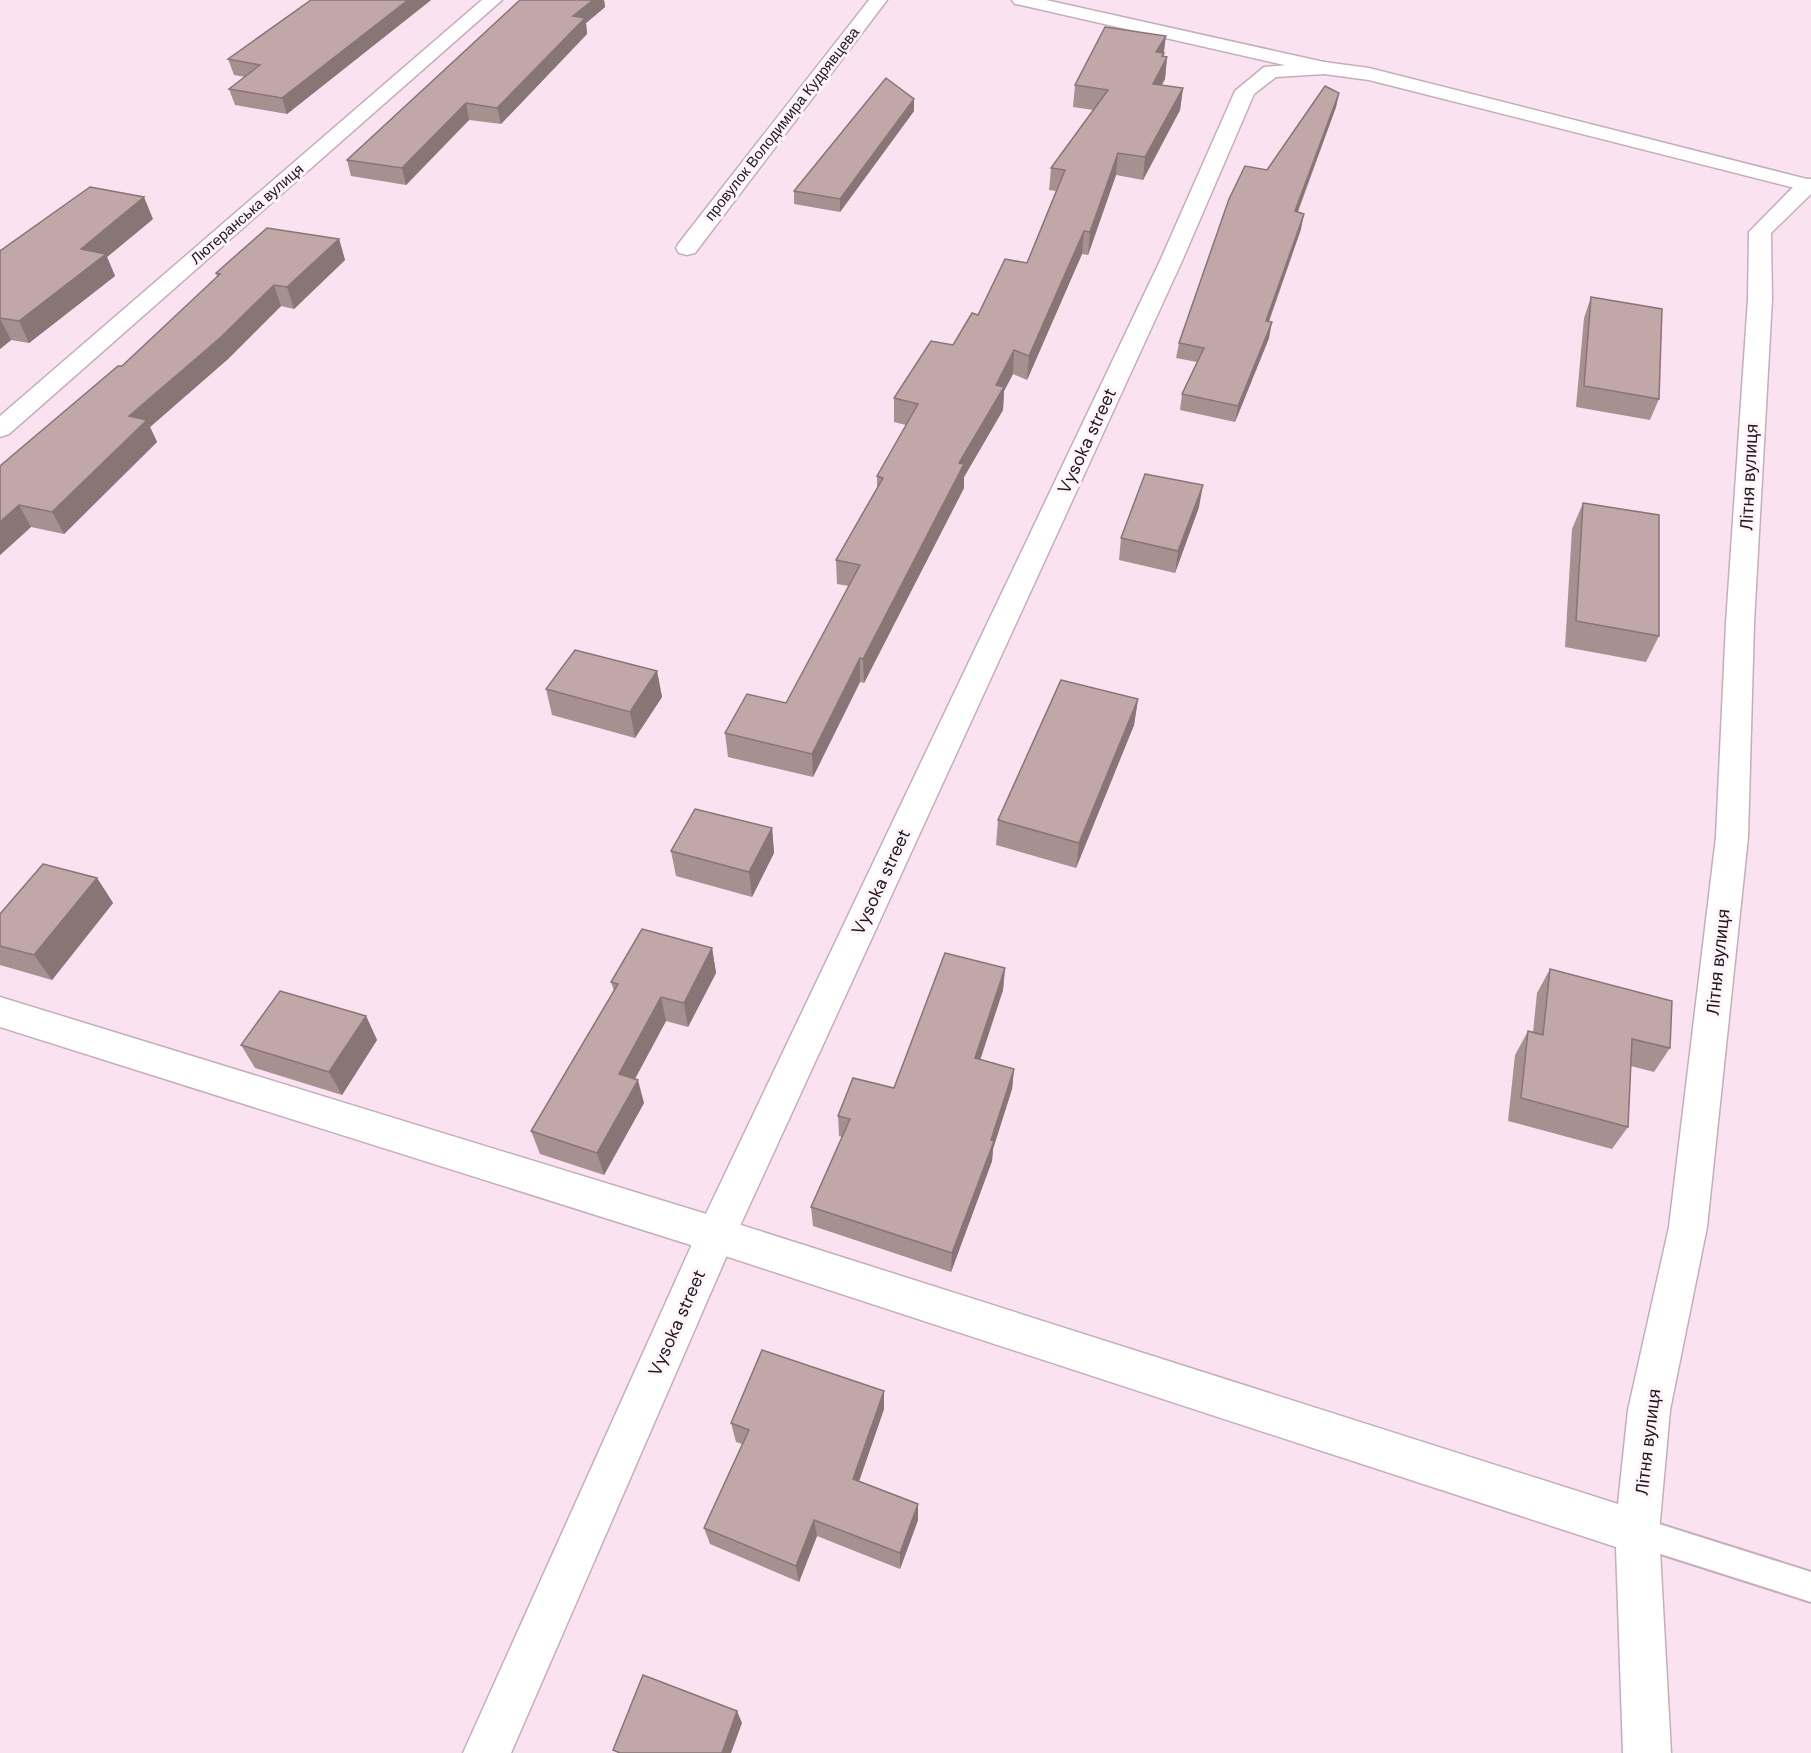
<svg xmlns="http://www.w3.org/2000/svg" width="1811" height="1753" font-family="'DM Sans',sans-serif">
  <rect width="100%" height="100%" fill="#fae2f0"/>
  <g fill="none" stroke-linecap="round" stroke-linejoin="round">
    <g stroke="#c5aebc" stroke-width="4">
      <polygon id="service" points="1637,1517 1811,1572 1811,1602 1626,1543 1622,1532 1626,1521"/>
    </g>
    <g stroke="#c5aebc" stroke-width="3">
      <g id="minor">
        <polygon points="482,0 502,0 9,434 0,437 0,416"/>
        <polygon points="869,0 887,0 695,253 687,255 679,253 676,248 679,243"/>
        <polygon points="1012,0 1046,0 1324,62 1331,64 1334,68 1331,72 1324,74 1021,5 1015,4"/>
        <polygon points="1808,179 1811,179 1811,194 1771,233 1772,299 1754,623 1748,837 1707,1227 1670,1410 1659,1532 1671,1753 1623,1753 1616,1547 716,1253 0,1027 0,997 716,1217 1618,1504 1628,1410 1669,1227 1716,837 1726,623 1748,299 1749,232 1800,180"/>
      </g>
    </g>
    <g stroke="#c5aebc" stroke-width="3">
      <polygon id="tertiary" points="1324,62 1369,68 1811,180 1811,192 1369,80 1324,74 1276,77 1254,94 1182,261 734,1239 511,1753 463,1753 702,1222 1160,261 1235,91 1264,67"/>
    </g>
    <use href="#service" fill="#fff" fill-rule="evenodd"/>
    <use href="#minor" fill="#fff" fill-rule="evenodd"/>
    <use href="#tertiary" fill="#fff" fill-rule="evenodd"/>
  </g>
  <g fill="#a79090">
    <polygon points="311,0 431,0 287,114 235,105 229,89 245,77 234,75 228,59"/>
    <polygon points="520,0 604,0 605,7 586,23 587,34 501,124 469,120 406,185 351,176 347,160"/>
    <polygon points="1163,57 1167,57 1165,79 1161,85 1183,88 1180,110 1143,180 1116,175 1088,255 1082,254 1027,380 1013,374 1004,391 1003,410 964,477 964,488 864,683 860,682 813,777 728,757 725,733 786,703 849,586 837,584 836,560 877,488 877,476 906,425 894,422 894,398 953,345 978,315 1027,263 1056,191 1049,190 1051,168 1093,110 1073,107 1075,85"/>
    <polygon points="1339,93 1336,107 1298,212 1301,229 1269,322 1269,338 1235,422 1180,410 1182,394 1197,362 1176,358 1179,343 1267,170"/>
    <polygon points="914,99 914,111 840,212 794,204 794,191"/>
    <polygon points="153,219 107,257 115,276 29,343 11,340 0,349 0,251"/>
    <polygon points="339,239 345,260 294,309 281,306 228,359 150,427 157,442 64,534 31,527 0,555 0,466 122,366 217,277 216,273"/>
    <polygon points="1591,297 1659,399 1650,420 1576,407 1584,318"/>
    <polygon points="1583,503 1659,636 1646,662 1565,647 1572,529"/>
    <polygon points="1199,507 1175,573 1119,560 1121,538"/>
    <polygon points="657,671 662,697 635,738 552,715 546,689"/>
    <polygon points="1138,699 1134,725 1076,868 996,845 998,820"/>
    <polygon points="772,828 774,853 752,897 676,876 671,851"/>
    <polygon points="97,878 113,903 52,980 0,965 0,914"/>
    <polygon points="712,948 716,973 688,1027 666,1021 635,1079 644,1103 604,1175 540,1154 531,1131 614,991 611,982"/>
    <polygon points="1005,968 1003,990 980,1059 1014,1069 1012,1089 993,1149 992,1161 951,1272 813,1226 811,1207 842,1137 839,1136 838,1116 894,1088"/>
    <polygon points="1550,969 1670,1048 1654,1072 1631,1066 1628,1127 1612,1149 1508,1121 1515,1055 1528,1031 1533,1032 1537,993"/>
    <polygon points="366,1016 377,1040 342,1095 255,1068 241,1045"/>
    <polygon points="884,1409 859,1481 918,1504 918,1520 900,1569 817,1536 799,1582 710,1544 704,1528 742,1444 736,1442 731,1423"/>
  </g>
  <g fill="#887576">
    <polygon points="408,0 431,0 287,114 282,98"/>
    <polygon points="593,0 604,0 605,7 586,23 587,34 501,124 497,108 573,16"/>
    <polygon points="1166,36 1162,67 1167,57 1165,79 1151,106 1156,52"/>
    <polygon points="1183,88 1180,110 1143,180 1145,157"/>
    <polygon points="1339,93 1336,107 1292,226 1295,211"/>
    <polygon points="914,99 914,111 840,212 840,199"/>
    <polygon points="466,103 469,120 406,185 402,168"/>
    <polygon points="1118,153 1116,175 1088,255 1090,232"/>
    <polygon points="144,197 153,219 107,257 115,276 29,343 19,321 81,249"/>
    <polygon points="1304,214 1301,229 1263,337 1266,321"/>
    <polygon points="1084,231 1082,254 1027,380 1029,356"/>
    <polygon points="339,239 345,260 294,309 287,287"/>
    <polygon points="274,285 281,306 228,359 150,427 157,442 64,534 52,512 129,416"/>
    <polygon points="0,318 11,340 0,349"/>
    <polygon points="1272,322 1269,338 1235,422 1238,406"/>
    <polygon points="1014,350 1013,374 1004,391 1003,410 964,477 964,488 864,683 863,659 959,463 996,385"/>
    <polygon points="1203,485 1199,507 1175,573 1178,551"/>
    <polygon points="19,505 31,527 0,555 0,522"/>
    <polygon points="860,658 860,682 813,777 812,754"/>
    <polygon points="657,671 662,697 635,738 630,712"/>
    <polygon points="1138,699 1134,725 1076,868 1079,843"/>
    <polygon points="772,828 774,853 752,897 749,872"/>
    <polygon points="97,878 113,903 52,980 34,955"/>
    <polygon points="712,948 716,973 688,1027 684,1003"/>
    <polygon points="1005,968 1003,990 974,1079 975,1058"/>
    <polygon points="661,997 666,1021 625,1097 619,1074"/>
    <polygon points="366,1016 377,1040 342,1095 329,1072"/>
    <polygon points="1014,1069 1012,1089 993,1149 992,1161 951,1272 952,1253 991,1140"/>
    <polygon points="638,1080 644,1103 604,1175 597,1153"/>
    <polygon points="884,1391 884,1409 854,1496 853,1479"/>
    <polygon points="918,1504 918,1520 900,1569 900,1553"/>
    <polygon points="814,1520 817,1536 799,1582 796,1566"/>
    <polygon points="737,1711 742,1723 731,1753 722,1753"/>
  </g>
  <g fill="#c2a7a8" stroke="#887576" stroke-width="1.5">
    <polygon points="311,0 408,0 282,98 229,89 260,65 228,59"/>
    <polygon points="520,0 593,0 573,16 585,18 497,108 466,103 402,168 347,160"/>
    <polygon points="1105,27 1166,36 1156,52 1164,53 1162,56 1167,57 1153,84 1183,88 1145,157 1118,153 1090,232 1084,231 1029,356 1014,350 996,385 1004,387 959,463 964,464 863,659 860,658 812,754 725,733 747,694 786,703 860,565 836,560 883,478 877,476 918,404 894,398 931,341 953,345 972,313 978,315 1005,259 1027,263 1065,170 1051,168 1108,90 1075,85"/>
    <polygon points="886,78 914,99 840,199 794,191"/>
    <polygon points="1325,86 1339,93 1295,211 1304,214 1266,321 1272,322 1238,406 1182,394 1204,348 1179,343 1229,199 1245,166 1267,170"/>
    <polygon points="90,187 144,197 81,249 106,254 19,321 0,318 0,251"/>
    <polygon points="267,228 339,239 287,287 274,285 220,338 129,416 147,420 52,512 19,505 0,522 0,466 118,366 122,366 220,274 216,273"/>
    <polygon points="1591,297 1662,309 1659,399 1584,386"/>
    <polygon points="1145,474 1203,485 1178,551 1121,538"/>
    <polygon points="1583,503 1659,515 1659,636 1576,621"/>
    <polygon points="575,650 657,671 630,712 546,689"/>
    <polygon points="1061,680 1138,699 1079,843 998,820"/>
    <polygon points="695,809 772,828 749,872 671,851"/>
    <polygon points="43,864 97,878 34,955 0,946 0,914"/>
    <polygon points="642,929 712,948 684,1003 661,997 619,1074 638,1080 597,1153 531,1131 618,984 611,982"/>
    <polygon points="945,953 1005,968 975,1058 1014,1069 991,1140 994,1141 952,1253 811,1207 850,1119 838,1116 853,1078 894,1088"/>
    <polygon points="1550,969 1672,1001 1670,1048 1632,1039 1628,1127 1521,1098 1528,1031 1543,1035"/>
    <polygon points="280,991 366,1016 329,1072 241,1045"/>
    <polygon points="762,1350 884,1391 853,1479 918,1504 900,1553 814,1520 796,1566 704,1528 749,1430 731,1423"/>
    <polygon points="643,1675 737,1711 722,1753 620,1753 613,1750"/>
  </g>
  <g text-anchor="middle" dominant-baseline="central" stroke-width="6" stroke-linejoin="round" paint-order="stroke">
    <g font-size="15" fill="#20181d" stroke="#fef4fa">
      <text transform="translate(782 124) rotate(-52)">провулок Володимира Кудрявцева</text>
      <text transform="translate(247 214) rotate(-41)">Лютеранська вулиця</text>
    </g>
    <g font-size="18" fill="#20181d" stroke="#fef4fa">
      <text transform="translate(1087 441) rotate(-65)">Vysoka street</text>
      <text transform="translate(1749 477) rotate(-87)">Літня вулиця</text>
      <text transform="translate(881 882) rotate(-65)">Vysoka street</text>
      <text transform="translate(1718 962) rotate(-84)">Літня вулиця</text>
      <text transform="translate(677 1323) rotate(-66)">Vysoka street</text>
      <text transform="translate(1648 1442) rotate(-83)">Літня вулиця</text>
    </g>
  </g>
</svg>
